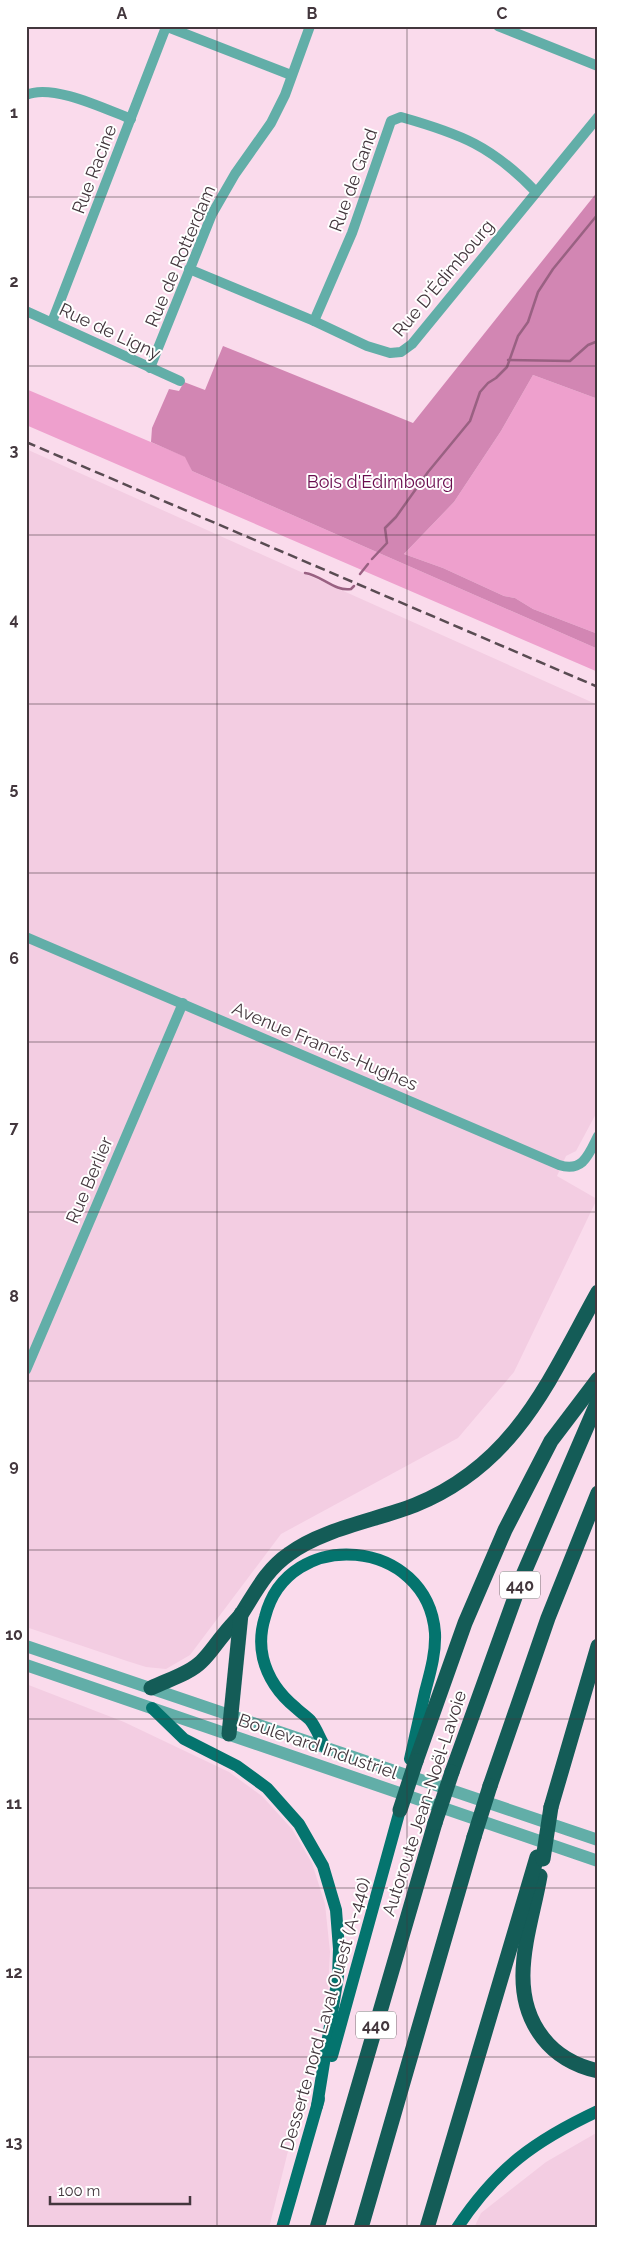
<svg xmlns="http://www.w3.org/2000/svg" width="624" height="2254" font-family="Raleway,sans-serif">
  <rect width="100%" height="100%" fill="#fadbec"/>
  <g fill="#f3cde2">
    <polygon points="26,449 598,705 598,1110 576,1151 566,1156 557,1176 597,1199 514,1372 458,1438 281,1534 190,1655 166,1669 146,1667 127,1661 26,1627"/>
    <polygon points="26,1684 124,1722 229,1772 262,1796 292,1829 312,1863 325,1904 330,1952 328,1989 269,2228 26,2228"/>
    <polygon points="598,2132 598,2228 474,2228 481,2213 532,2173 546,2162"/>
  </g>
  <g fill="#eea0cd">
    <polygon points="533,375 598,399 598,634 533,609 515,598 504,596 443,568 404,554 454,502 501,431"/>
    <polygon points="26,389 186,457 192,471 598,649 598,672 26,425"/>
  </g>
  <polygon fill="#d286b3" points="598,191 598,399 533,375 501,431 454,502 404,554 443,568 504,596 515,598 533,609 598,634 598,649 192,471 185,457 151,442 152,428 169,389 179,391 184,382 205,390 223,346 413,423"/>
  <g fill="none" stroke-linecap="round" stroke-linejoin="round">
    <g stroke="#996182" stroke-width="2.5">
      <polyline points="508,360 570,361 588,345 598,341"/>
      <polyline points="372,559 387,543 385,528 396,517 428,472 470,421 480,392 488,383 496,378 507,367 518,336 528,322 538,292 553,269 598,214"/>
      <path d="M305,573C321,575 335,592 351,589L354,586"/>
      <polyline points="360,574 368,564"/>
    </g>
    <g stroke="#62aea8" stroke-width="10">
      <polyline points="165,26 291,75"/>
      <polyline points="498,26 598,66"/>
      <path d="M26,95C52,83 105,109 131,119"/>
      <polyline points="189,269 314,321 367,346 390,353 401,352 412,344 598,117"/>
      <polyline points="26,311 180,381"/>
      <path d="M314,321L352,233L391,121L401,117C461,134 492,146 536,192"/>
      <polyline points="52,322 166,27"/>
      <polyline points="150,368 212,214 235,174 271,123 285,95 310,26"/>
      <path d="M26,937L559,1165C583,1173 589,1154 598,1136"/>
      <polyline points="26,1370 183,1003"/>
    </g>
    <g stroke="#62aea8" stroke-width="12">
      <polyline points="26,1646 598,1840"/>
      <polyline points="26,1665 598,1861"/>
    </g>
    <g stroke="#04746e" stroke-width="12">
      <polyline points="152,1708 184,1739 237,1766 267,1788 299,1824 323,1866 336,1910 339,1949 338,1976 317,2106"/>
      <path d="M325,1747C320,1739 316,1727 310,1720C306,1716 300,1712 296,1708C280,1695 268,1679 263,1658C260,1645 261,1630 265,1617C288,1525 428,1538 435,1633C436,1653 430,1673 425,1692C420,1714 415,1737 410,1759"/>
      <polyline points="332,2056 400,1810"/>
      <polyline points="282,2228 319,2099"/>
      <path d="M457,2228C497,2168 534,2141 598,2111"/>
    </g>
    <g stroke="#145c57" stroke-width="15">
      <path d="M151,1688C167,1680 189,1674 201,1662C210,1654 217,1642 225,1633C230,1626 237,1620 242,1613C256,1591 267,1569 289,1554C322,1529 377,1520 415,1505C516,1464 549,1380 598,1292"/>
      <polyline points="229,1734 241,1614"/>
      <polyline points="416,1761 465,1623 505,1530 551,1441 598,1379"/>
      <polyline points="452,1772 523,1575 598,1401"/>
      <polyline points="490,1786 548,1618 598,1493"/>
      <polyline points="551,1807 598,1646"/>
      <path d="M540,1876C531,1929 505,1990 543,2038C557,2056 576,2066 598,2071"/>
      <polyline points="317,2228 435,1823"/>
      <polyline points="361,2228 474,1837"/>
      <polyline points="427,2228 537,1857"/>
    </g>
    <polyline stroke="#594b52" stroke-width="2.5" stroke-dasharray="10 5" stroke-linecap="butt" points="26,442 598,687"/>
    <g stroke="#145c57" stroke-width="15">
      <polyline points="400,1810 416,1761"/>
      <polyline points="435,1823 452,1772"/>
      <polyline points="474,1837 490,1786"/>
      <polyline points="543,1859 551,1807"/>
    </g>
  </g>
  <path fill="none" stroke="#43373d" stroke-width="1" stroke-opacity="0.55" d="M217,26V2228M407,26V2228M26,197H598M26,366H598M26,535H598M26,704H598M26,873H598M26,1042H598M26,1212H598M26,1381H598M26,1550H598M26,1719H598M26,1888H598M26,2057H598"/>
  <g text-anchor="middle" dominant-baseline="central" stroke-width="4" stroke-linejoin="round" paint-order="stroke">
    <g fill="#fff" stroke="#7b7377" stroke-width="1">
      <rect x="500" y="1571.5" width="40" height="27" rx="4"/>
      <rect x="356" y="2011.5" width="40" height="27" rx="4"/>
    </g>
    <g font-size="16" font-weight="bold" fill="#43373d">
      <text x="520" y="1585">440</text>
      <text x="376" y="2025">440</text>
    </g>
    <g font-size="18" fill="#43373d" stroke="#fff">
      <text transform="translate(94 169) rotate(-69)">Rue Racine</text>
      <text transform="translate(353 180) rotate(-70)">Rue de Gand</text>
      <text transform="translate(180 256) rotate(-67)">Rue de Rotterdam</text>
      <text transform="translate(443 278) rotate(-50)">Rue D'Édimbourg</text>
      <text transform="translate(110 331) rotate(25)">Rue de Ligny</text>
      <text transform="translate(325 1046) rotate(23)">Avenue Francis-Hughes</text>
      <text transform="translate(89 1180) rotate(-67)">Rue Berlier</text>
      <text transform="translate(318 1746) rotate(19)">Boulevard Industriel</text>
      <text transform="translate(424 1803) rotate(-72)">Autoroute Jean-Noël-Lavoie</text>
      <text transform="translate(325 2014) rotate(-74)">Desserte nord Laval Ouest (A-440)</text>
    </g>
    <g font-size="18" fill="#690c4d" stroke="#fff">
      <text x="380" y="481">Bois d'Édimbourg</text>
    </g>
  </g>
  <rect width="624" height="2254" fill="none" stroke="#ffffff" stroke-width="55"/>
  <path d="M50 2196v8h140v-8" fill="none" stroke="#43373d" stroke-width="2.5"/>
  <text x="58" y="2196" font-size="15" fill="#43373d" stroke="#ffffff" stroke-width="4" paint-order="stroke">100 m</text>
  <rect x="28" y="28" width="568" height="2198" fill="none" stroke="#43373d" stroke-width="2"/>
  <g font-size="16" text-anchor="middle" font-weight="bold" fill="#43373d">
    <text x="122" y="19">A</text>
    <text x="312" y="19">B</text>
    <text x="502" y="19">C</text>
    <text x="14" y="118">1</text>
    <text x="14" y="287">2</text>
    <text x="14" y="456">3</text>
    <text x="14" y="625">4</text>
    <text x="14" y="794">5</text>
    <text x="14" y="964">6</text>
    <text x="14" y="1133">7</text>
    <text x="14" y="1302">8</text>
    <text x="14" y="1471">9</text>
    <text x="14" y="1640">10</text>
    <text x="14" y="1809">11</text>
    <text x="14" y="1978">12</text>
    <text x="14" y="2148">13</text>
  </g>
</svg>
